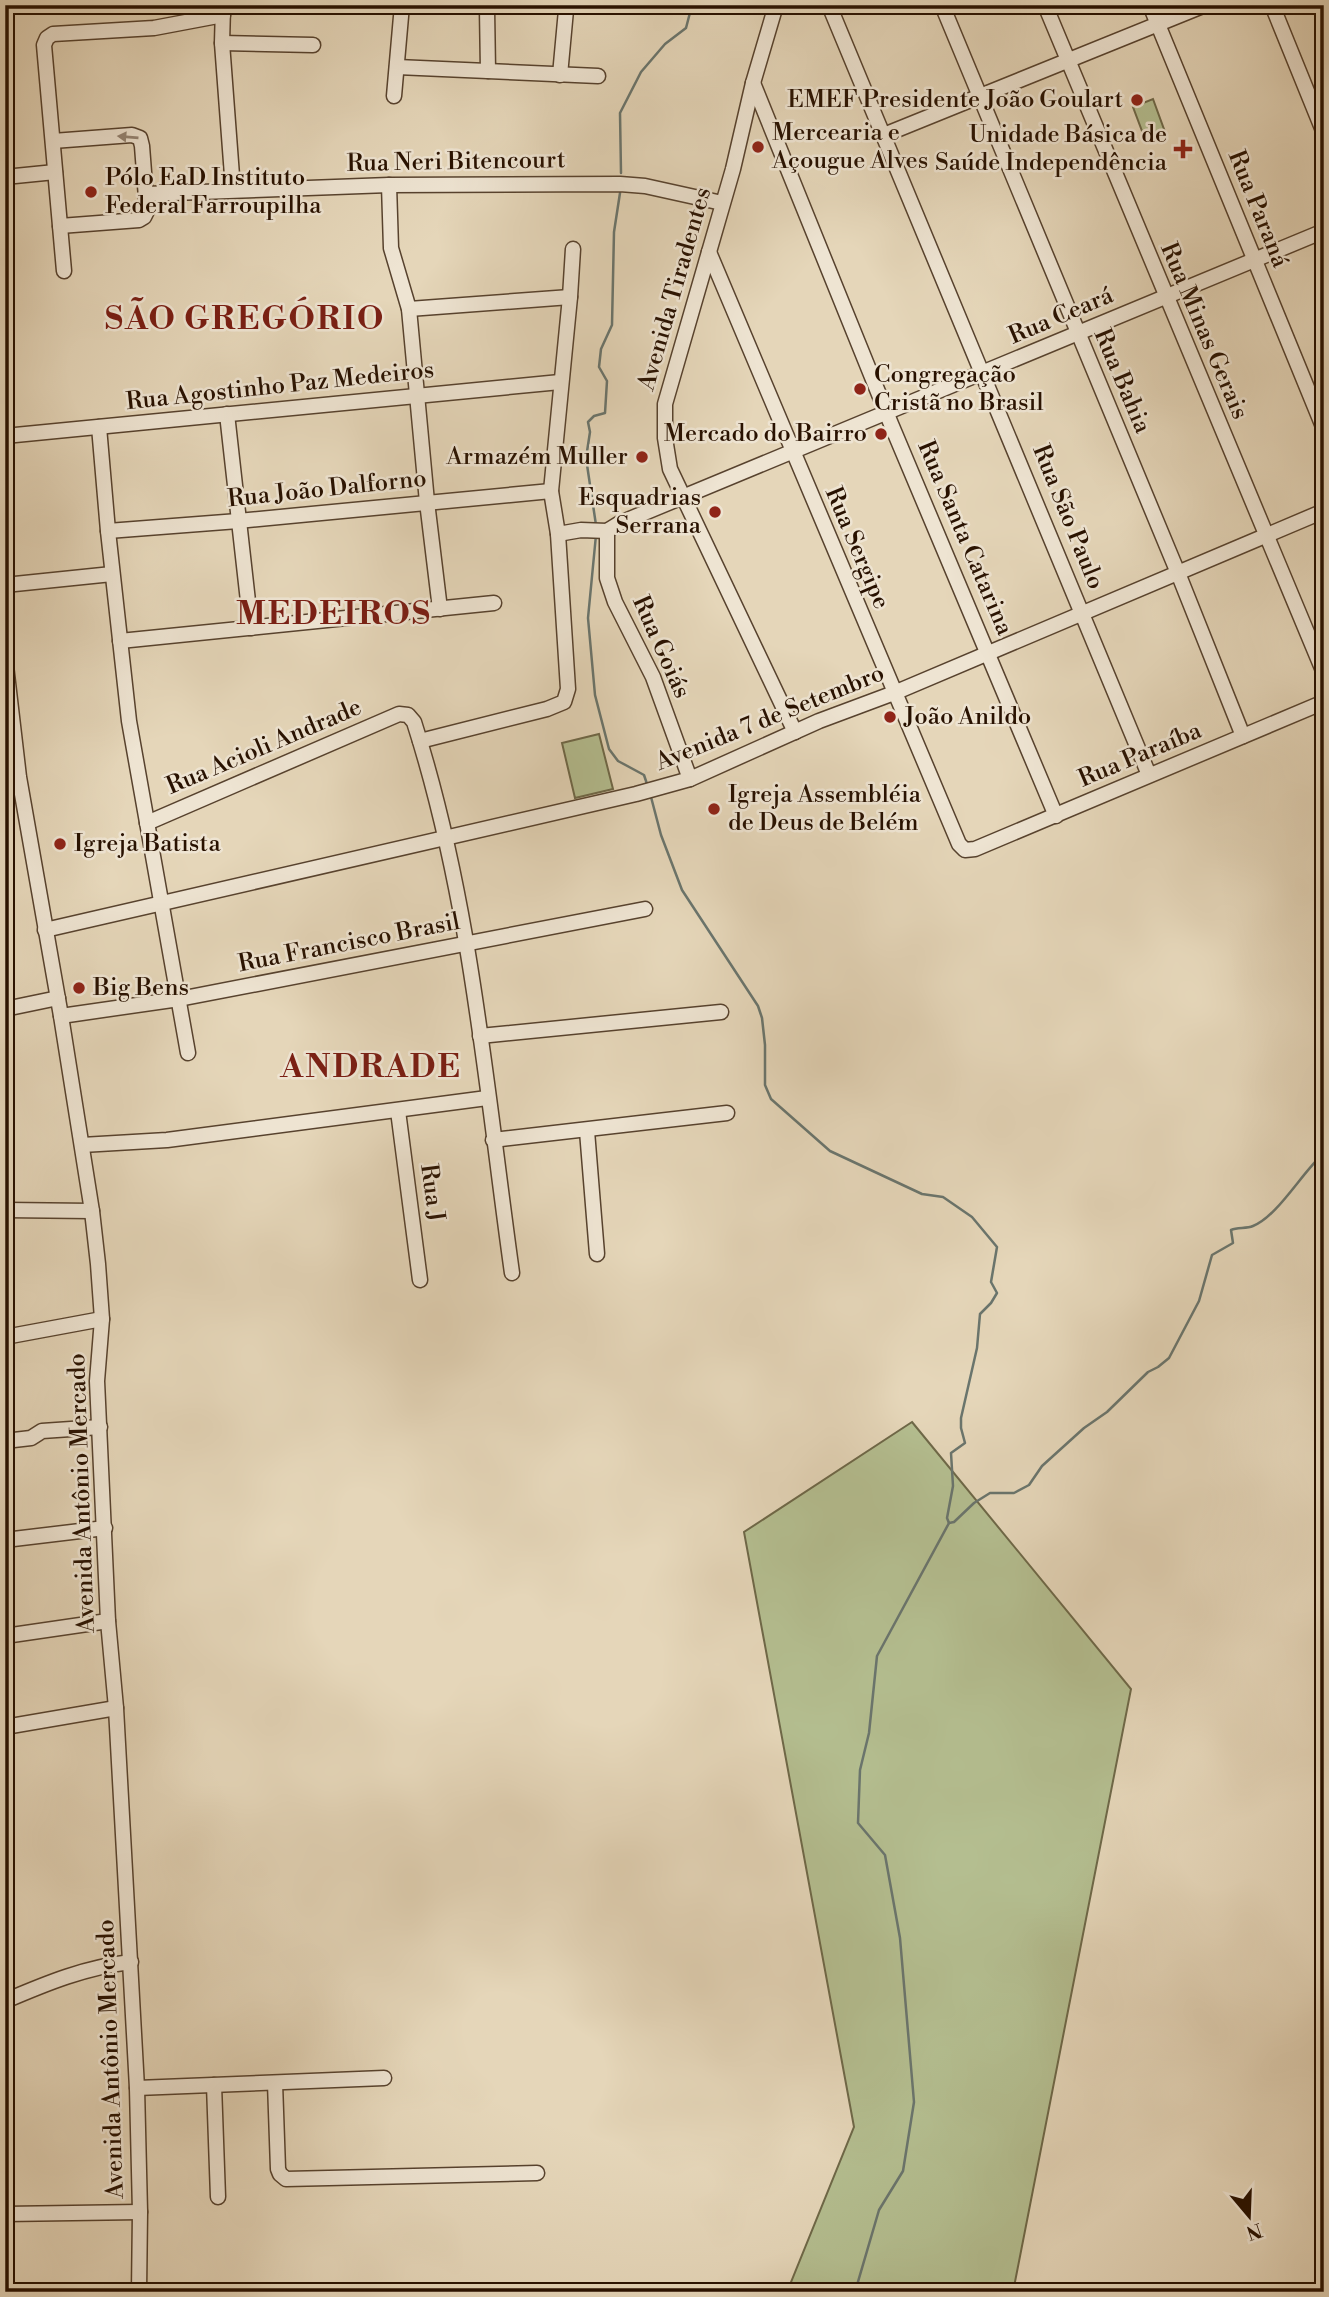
<svg xmlns="http://www.w3.org/2000/svg" width="1329" height="2297" font-family="'Libre Bodoni',serif">
  <rect width="100%" height="100%" fill="#e5d6b9"/>
  <filter id="stains"><feTurbulence type="fractalNoise" baseFrequency=".00286" numOctaves="4"/><feColorMatrix values="0 0 0 0 .2 0 0 0 0 .09 0 0 0 0 .02 0 0 0 .5 -.17"/></filter>
  <radialGradient id="worn" r=".72"><stop offset=".6" stop-color="#630" stop-opacity="0"/><stop offset="1" stop-color="#630" stop-opacity=".3"/></radialGradient>
  <g fill="#b4be90" stroke="#6e6848" stroke-width="2">
    <polygon points="1153,99 1165,132 1145,139 1133,107"/>
    <polygon points="599,734 613,789 575,798 562,743"/>
    <polygon points="912,1422 1131,1689 1013,2292 787,2292 854,2127 744,1532"/>
  </g>
  <g fill="none" stroke-linecap="round" stroke-linejoin="round">
    <g stroke="#6a756d" stroke-width="2.5">
      <polyline points="621,173 620,113 641,72 665,44 686,28 692,5"/>
      <polyline points="596,525 586,458 590,432 588,422 594,416 605,413 607,381 599,367 601,349 612,325 614,232 620,193"/>
      <polyline points="596,535 588,618 595,695 609,749 618,761 644,775 648,787"/>
      <polyline points="651,797 661,835 682,890 758,1006 762,1018 765,1045 765,1085 771,1099 830,1151 922,1194 943,1197 972,1217 997,1247 991,1282 997,1293 991,1303 980,1314 977,1348 961,1418 961,1428 965,1443 951,1453 953,1486 947,1518 949,1523"/>
      <path d="M949,1523L954,1522L974,1503L990,1493H1014L1029,1485L1042,1466L1084,1428L1107,1412L1148,1372L1158,1367L1169,1358L1199,1301L1212,1255L1233,1243L1231,1230C1238,1227 1246,1229 1253,1226C1277,1217 1303,1171 1324,1153"/>
      <polyline points="855,2292 879,2210 903,2171 914,2102 900,1938 885,1855 858,1823 860,1770 869,1733 877,1656 949,1523"/>
    </g>
    <g stroke="#57422e" stroke-width="17">
      <g id="minor">
        <polyline points="776,5 753,83 733,169 665,404 665,438 670,469 795,732"/>
        <polyline points="829,5 1149,775"/>
        <polyline points="942,5 1178,573 1243,736"/>
        <polyline points="1045,5 1324,673"/>
        <polyline points="1150,5 1324,429"/>
        <polyline points="1272,5 1324,133"/>
        <polyline points="223,7 222,43 233,189"/>
        <polyline points="487,9 488,71"/>
        <polyline points="222,43 313,45"/>
        <polyline points="397,67 598,76"/>
        <polyline points="560,75 566,10"/>
        <polyline points="753,83 891,424 1056,816"/>
        <polyline points="394,96 402,5"/>
        <polyline points="884,135 1205,5"/>
        <polyline points="53,141 132,135 140,138 142,146 147,211 144,217 139,220 60,226"/>
        <polyline points="5,177 55,172"/>
        <polyline points="389,185 391,248 409,309 427,502 440,609"/>
        <polyline points="146,194 389,185 620,184 645,186 722,203"/>
        <polyline points="709,252 959,844 965,850 975,849 1324,702"/>
        <polyline points="64,271 44,45 47,38 53,34 154,28 223,15"/>
        <polyline points="409,309 570,297"/>
        <polyline points="227,414 251,628"/>
        <polyline points="99,427 108,531 129,721 188,1053"/>
        <polyline points="5,436 560,382"/>
        <polyline points="108,531 238,521 551,491"/>
        <polyline points="607,531 607,578 615,602 653,677 690,779"/>
        <polyline points="558,534 581,530 607,531 620,523 1324,231"/>
        <polyline points="5,585 112,574"/>
        <polyline points="120,641 494,603"/>
        <polyline points="5,657 19,777 61,1016 92,1211 98,1264 102,1319 97,1381 108,1621 116,1708 137,2088 140,2212 139,2292"/>
        <polyline points="420,741 547,709 564,702 568,689 558,534 551,491 570,297 573,249"/>
        <path d="M147,823L399,714L408,715L414,722C471,900 486,1088 512,1273"/>
        <polyline points="45,930 636,794 690,779 819,721 894,693 1324,511"/>
        <polyline points="5,1009 58,998"/>
        <polyline points="61,1016 179,999 645,909"/>
        <polyline points="480,1036 721,1012"/>
        <polyline points="398,1111 420,1280"/>
        <polyline points="587,1131 597,1254"/>
        <polyline points="493,1140 727,1113"/>
        <polyline points="82,1145 167,1140 487,1098"/>
        <polyline points="5,1210 92,1211"/>
        <polyline points="5,1337 102,1319"/>
        <polyline points="5,1441 31,1438 42,1431 100,1427"/>
        <polyline points="5,1540 105,1528"/>
        <polyline points="5,1636 108,1621"/>
        <polyline points="5,1727 116,1708"/>
        <path d="M5,2001C47,1983 86,1967 131,1962"/>
        <polyline points="275,2083 278,2169 280,2174 286,2179 537,2173"/>
        <polyline points="214,2085 218,2197"/>
        <polyline points="137,2088 384,2078"/>
        <polyline points="5,2214 140,2212"/>
      </g>
    </g>
    <use href="#minor" stroke="#eee4d2" stroke-width="14"/>
  </g>
  <defs><path id="oneway-solid" d="M-6-.8H1V-3.2L6.5 0L1 3.2V.8H-6Z" transform="scale(1.75)"/></defs>
  <use fill="#958574" href="#oneway-solid" transform="translate(128 137) rotate(-175)"/>
  <g fill="#8f2418" stroke="#eee4d2" stroke-width="2.5">
    <circle cx="1137" cy="100" r="7"/>
    <circle cx="758" cy="147" r="7"/>
    <path d="M1179.5 138.5h7v7h7v7h-7v7h-7v-7h-7v-7h7z"/>
    <circle cx="91" cy="192" r="7"/>
    <circle cx="860" cy="389" r="7"/>
    <circle cx="881" cy="434" r="7"/>
    <circle cx="642" cy="457" r="7"/>
    <circle cx="715" cy="512" r="7"/>
    <circle cx="890" cy="717" r="7"/>
    <circle cx="714" cy="809" r="7"/>
    <circle cx="60" cy="844" r="7"/>
    <circle cx="79" cy="988" r="7"/>
  </g>
  <g text-anchor="middle" dominant-baseline="central" stroke-width="5" stroke-linejoin="round" paint-order="stroke">
    <g font-size="24" fill="#281100" stroke="#eee4d2" text-anchor="start">
      <text x="1123" y="100" text-anchor="end">EMEF Presidente João Goulart</text>
      <text x="772" y="133">Mercearia e<tspan x="772" dy="28">Açougue Alves</tspan></text>
      <text x="1167" y="135" text-anchor="end">Unidade Básica de<tspan x="1167" dy="28">Saúde Independência</tspan></text>
      <text x="105" y="178">Pólo EaD Instituto<tspan x="105" dy="28">Federal Farroupilha</tspan></text>
      <text x="874" y="375">Congregação<tspan x="874" dy="28">Cristã no Brasil</tspan></text>
      <text x="867" y="434" text-anchor="end">Mercado do Bairro</text>
      <text x="628" y="457" text-anchor="end">Armazém Muller</text>
      <text x="701" y="498" text-anchor="end">Esquadrias<tspan x="701" dy="28">Serrana</tspan></text>
      <text x="904" y="717">João Anildo</text>
      <text x="728" y="795">Igreja Assembléia<tspan x="728" dy="28">de Deus de Belém</tspan></text>
      <text x="74" y="844">Igreja Batista</text>
      <text x="93" y="988">Big Bens</text>
    </g>
    <g font-size="24" fill="#281100" stroke="#eee4d2">
      <text transform="translate(456 162) rotate(-1)">Rua Neri Bitencourt</text>
      <text transform="translate(1258 209) rotate(68)">Rua Paraná</text>
      <text transform="translate(675 289) rotate(-74)">Avenida Tiradentes</text>
      <text transform="translate(1061 316) rotate(-23)">Rua Ceará</text>
      <text transform="translate(1204 331) rotate(67)">Rua Minas Gerais</text>
      <text transform="translate(1122 381) rotate(67)">Rua Bahia</text>
      <text transform="translate(280 386) rotate(-6)">Rua Agostinho Paz Medeiros</text>
      <text transform="translate(327 489) rotate(-6)">Rua João Dalforno</text>
      <text transform="translate(1068 517) rotate(68)">Rua São Paulo</text>
      <text transform="translate(965 538) rotate(67)">Rua Santa Catarina</text>
      <text transform="translate(857 548) rotate(67)">Rua Sergipe</text>
      <text transform="translate(661 647) rotate(66)">Rua Goiás</text>
      <text transform="translate(770 718) rotate(-22)">Avenida 7 de Setembro</text>
      <text transform="translate(264 747) rotate(-23)">Rua Acioli Andrade</text>
      <text transform="translate(1140 755) rotate(-23)">Rua Paraíba</text>
      <text transform="translate(349 943) rotate(-11)">Rua Francisco Brasil</text>
      <text transform="translate(432 1193) rotate(82)">Rua J</text>
      <text transform="translate(82 1493) rotate(-92)">Avenida Antônio Mercado</text>
      <text transform="translate(111 2059) rotate(-92)">Avenida Antônio Mercado</text>
    </g>
    <g font-size="32" font-weight="bold" letter-spacing="2" fill="#7a1f14" stroke="#eee4d2">
      <text x="245" y="319">SÃO GREGÓRIO</text>
      <text x="334" y="614">MEDEIROS</text>
      <text x="371" y="1067">ANDRADE</text>
    </g>
  </g>
  <rect width="1329" height="2297" fill="none" stroke="#e5d6b9" stroke-width="28"/>
  <rect x="7" y="7" width="1315" height="2283" fill="none" stroke="#281100" stroke-width="3.5"/>
  <rect x="14" y="14" width="1301" height="2269" fill="none" stroke="#281100" stroke-width="2"/>
  <g transform="translate(1249 2216) rotate(161)" stroke="#eee4d2" stroke-width="5" paint-order="stroke">
  <path d="M0-5L12 26L0 18L-12 26Z" fill="#281100"/>
  <text y="-10" font-size="19" font-weight="bold" text-anchor="middle" fill="#281100">N</text>
  </g>
  <rect width="100%" height="100%" filter="url(#stains)"/>
  <rect width="100%" height="100%" fill="url(#worn)"/>
</svg>
